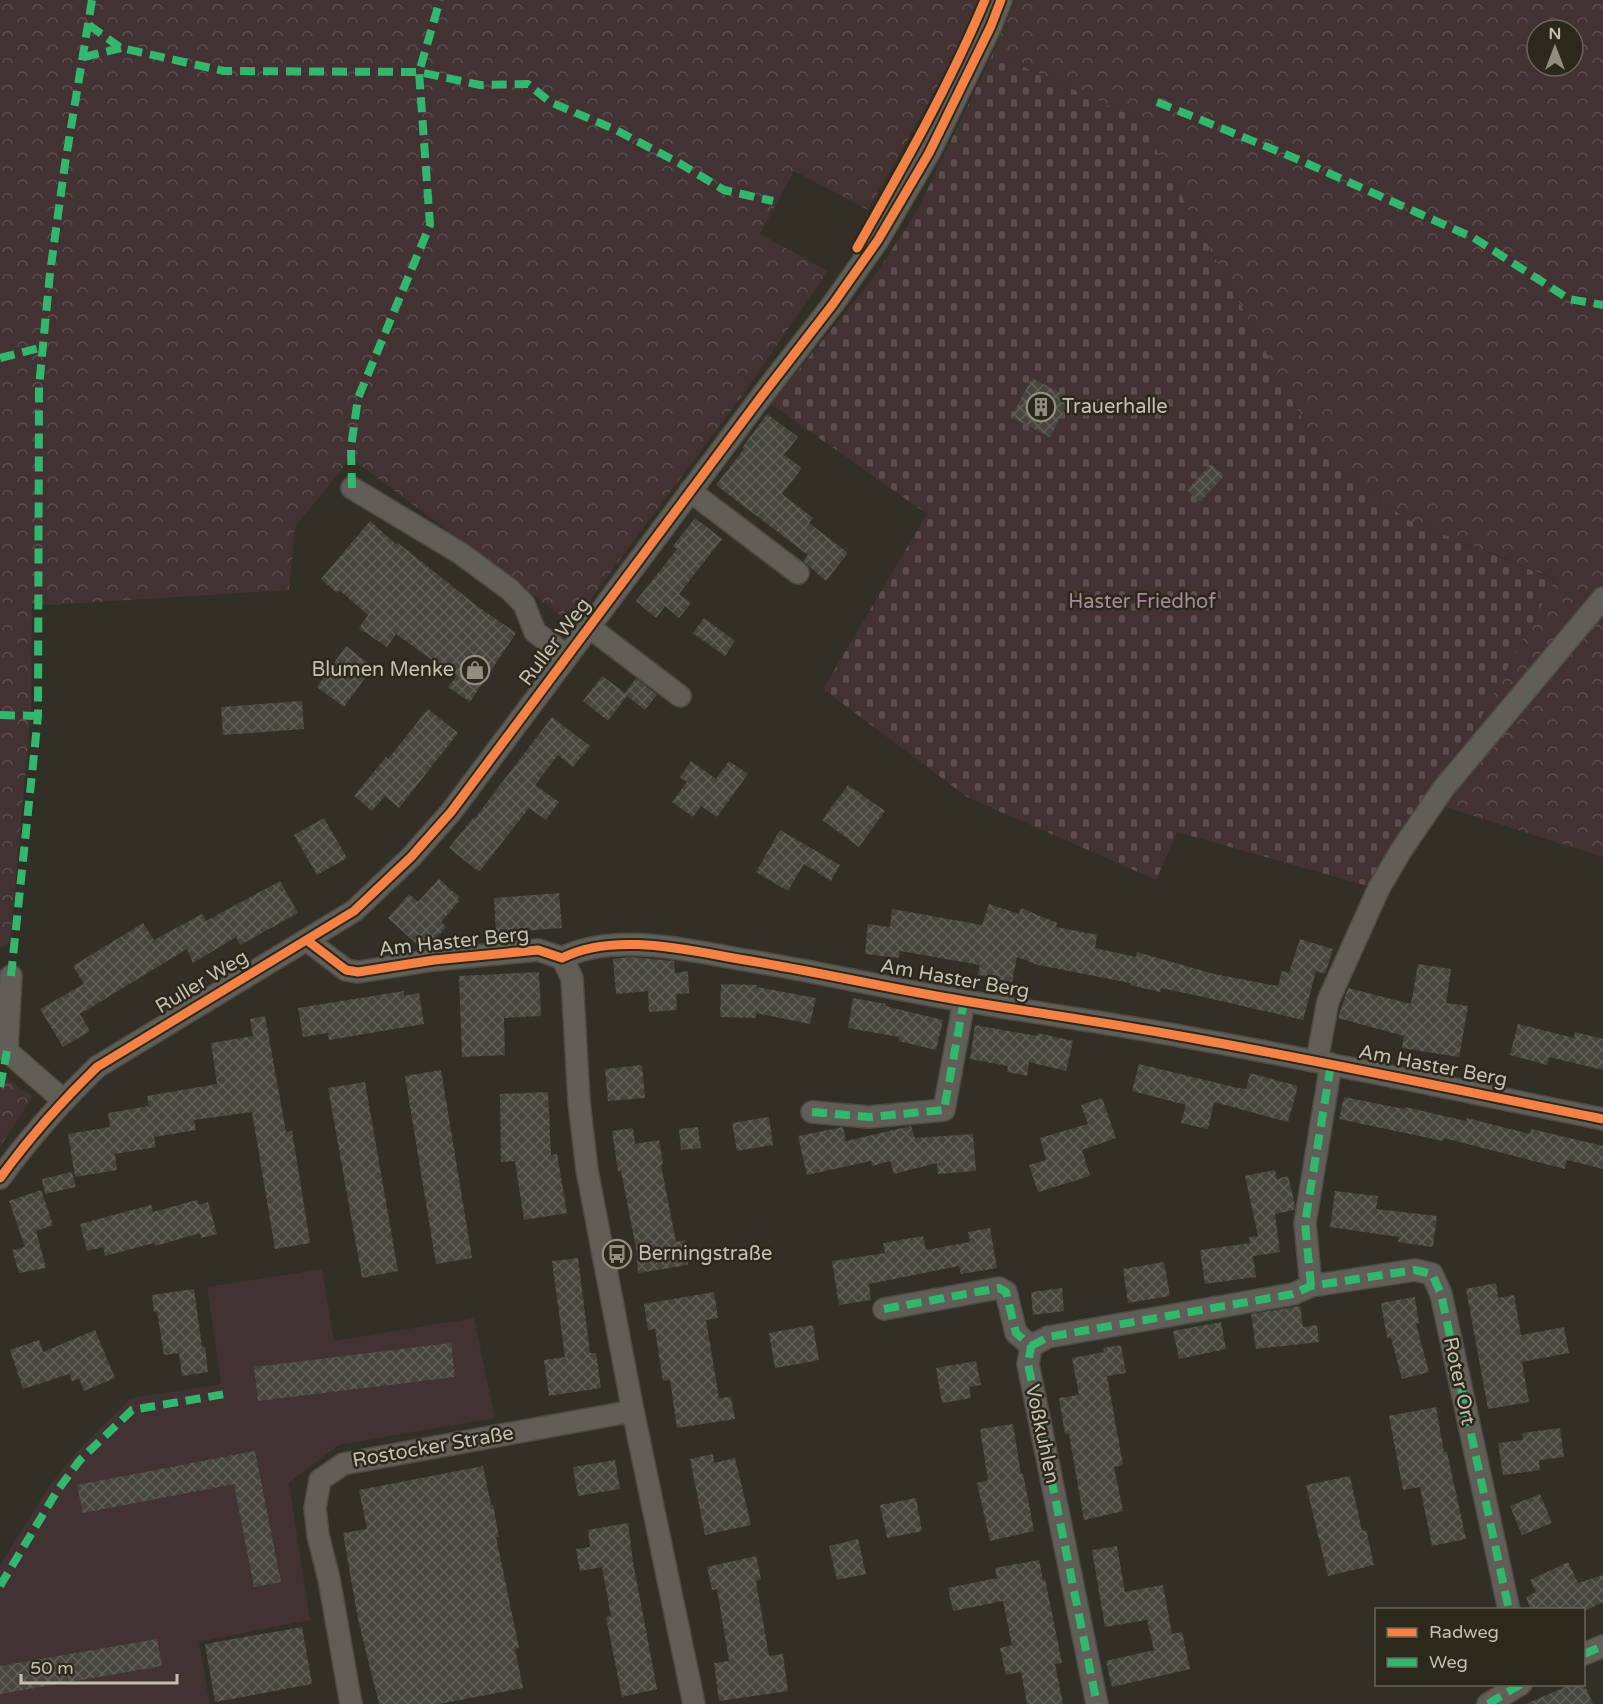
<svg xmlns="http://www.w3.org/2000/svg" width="1603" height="1704" font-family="'Varela Round',sans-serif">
  <defs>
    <pattern id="forest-crowns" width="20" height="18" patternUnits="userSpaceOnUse" patternTransform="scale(1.5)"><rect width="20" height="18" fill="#423231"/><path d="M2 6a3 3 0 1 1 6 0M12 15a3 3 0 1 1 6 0" fill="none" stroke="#5c4e4c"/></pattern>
    <pattern id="cemetery-stones" width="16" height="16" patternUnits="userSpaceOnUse" patternTransform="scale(1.5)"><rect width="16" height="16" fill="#423231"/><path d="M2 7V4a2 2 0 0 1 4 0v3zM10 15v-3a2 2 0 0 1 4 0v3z" fill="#5c4e4c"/></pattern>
    <pattern id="building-cross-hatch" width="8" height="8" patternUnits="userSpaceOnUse" patternTransform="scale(1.5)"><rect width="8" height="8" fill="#47453e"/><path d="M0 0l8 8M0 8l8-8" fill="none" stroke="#605e58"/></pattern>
  </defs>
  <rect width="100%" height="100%" fill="#322f27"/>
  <g fill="url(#forest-crowns)" fill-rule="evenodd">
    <polygon points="0,0 979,0 962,43 868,210 794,171 760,234 828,271 746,390 572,624 351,458 295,527 289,590 48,605 32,604 31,710 10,943 0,948"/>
    <path d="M1015,0H1603V857L1433,803L1555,579L1406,519L1321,454L1140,120L993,53ZM1537,30H1573V66H1537Z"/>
    <polygon points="0,1075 33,1096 0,1147"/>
  </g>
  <polygon fill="url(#cemetery-stones)" points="993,53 1140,120 1321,454 1406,519 1555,580 1466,745 1368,886 1177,832 1156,880 967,797 823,689 927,514 771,404 876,274 917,211"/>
  <polygon fill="#423231" points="322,1269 334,1341 474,1318 495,1418 339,1445 289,1483 310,1620 199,1642 210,1704 0,1704 0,1565 50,1485 74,1455 131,1398 221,1384 207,1287"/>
  <g fill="url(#building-cross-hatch)">
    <polygon points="1032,378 1070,398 1050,437 1011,417"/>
    <polygon points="767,414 798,437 784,455 802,468 782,494 813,518 809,523 848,553 826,581 803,561 808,555 716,485 744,449 742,448"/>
    <polygon points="1211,464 1224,476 1200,502 1187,490"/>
    <polygon points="695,518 722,539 679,594 691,603 679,618 665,606 656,618 636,601 677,549 673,546"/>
    <polygon points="370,521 397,545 398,543 477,606 516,633 470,702 448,687 456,677 396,634 387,647 359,628 368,615 339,590 337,593 321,579"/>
    <polygon points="704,618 735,641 725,656 693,633"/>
    <polygon points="346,646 373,667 344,707 317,687"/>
    <polygon points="602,676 625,693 636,678 657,695 645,710 627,696 608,721 583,701"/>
    <polygon points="302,701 304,729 223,735 221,707"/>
    <polygon points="428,709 458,733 399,808 385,796 372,811 354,796 386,757 388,759"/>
    <polygon points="552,717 590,746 573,767 558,755 535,785 559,802 546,820 529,808 479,872 449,848 474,817 475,818"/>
    <polygon points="691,761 716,779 729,761 748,774 717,817 701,806 693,817 672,802 687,782 680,777"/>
    <polygon points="848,785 885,811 859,847 822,820"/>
    <polygon points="324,818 347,858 317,875 294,835"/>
    <polygon points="780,830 840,865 831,881 804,864 788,891 756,872"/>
    <polygon points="439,879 459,897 456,901 460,900 441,922 446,927 427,948 422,949 388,918 409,894 418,902"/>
    <polygon points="280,881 298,913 240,945 236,937 193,963 187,949 80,1014 90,1031 63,1047 40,1009 84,984 73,966 143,923 154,940 202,914 206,921"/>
    <polygon points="559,893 562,928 496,933 494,898"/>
    <polygon points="989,904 1019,914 1021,908 1057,923 1056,927 1097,935 1095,948 1136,957 1137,952 1214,974 1278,986 1282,971 1289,973 1300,939 1333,949 1325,974 1316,971 1303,1020 1208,998 1161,988 1160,992 1130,985 1130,983 1038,965 1017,957 1012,982 978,975 980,965 900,951 899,958 865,954 868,924 890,927 892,909 982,925"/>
    <polygon points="631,957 674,961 675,973 688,971 689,993 676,994 677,1010 649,1012 648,991 616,994 613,959"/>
    <polygon points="1418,964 1451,969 1446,1003 1468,1006 1459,1057 1402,1048 1404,1036 1338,1018 1348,988 1411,1004"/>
    <polygon points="539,972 541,1016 504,1018 505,1055 462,1057 459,976"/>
    <polygon points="721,984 757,985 757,987 816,998 810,1024 756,1013 756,1018 720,1017"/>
    <polygon points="404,991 404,996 419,993 424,1024 329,1040 328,1033 303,1037 298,1008"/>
    <polygon points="853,998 886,1004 885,1006 943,1020 936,1050 898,1041 899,1037 848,1028"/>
    <polygon points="265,1016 286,1132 292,1131 310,1243 275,1249 252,1112 194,1120 196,1130 154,1137 156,1147 115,1154 117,1170 75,1177 68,1134 110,1127 108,1113 149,1106 147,1096 217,1084 211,1043 253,1036 250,1019"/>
    <polygon points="1518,1024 1574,1038 1575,1032 1603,1039 1603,1070 1549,1057 1547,1065 1510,1055"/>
    <polygon points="975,1025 1037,1036 1038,1033 1073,1041 1066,1071 1029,1062 1027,1076 1007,1072 1008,1066 970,1059"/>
    <polygon points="1139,1064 1238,1088 1246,1089 1250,1073 1298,1086 1288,1122 1214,1102 1208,1129 1181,1123 1186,1105 1132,1091"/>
    <polygon points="642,1065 645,1098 608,1101 605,1069"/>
    <polygon points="441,1070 472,1258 436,1264 405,1076"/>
    <polygon points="365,1082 398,1271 362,1278 328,1088"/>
    <polygon points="548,1092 551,1155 557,1154 567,1213 524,1220 515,1161 501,1162 500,1094"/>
    <polygon points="1344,1097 1404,1109 1405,1107 1466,1121 1467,1118 1530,1134 1531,1129 1603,1146 1603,1169 1567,1160 1565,1169 1444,1138 1443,1141 1339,1119"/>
    <polygon points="1102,1098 1116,1138 1082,1150 1090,1176 1038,1192 1029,1165 1046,1160 1040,1138 1088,1124 1081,1105"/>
    <polygon points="769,1117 773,1145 737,1151 732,1123"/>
    <polygon points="911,1126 915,1138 973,1134 976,1171 938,1174 937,1163 894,1174 890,1161 872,1166 871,1161 807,1175 798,1136 843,1127 846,1141"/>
    <polygon points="698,1127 701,1148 681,1150 679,1129"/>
    <polygon points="633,1128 635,1144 659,1140 663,1164 661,1165 676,1242 685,1240 688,1265 638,1273 636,1248 621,1171 618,1171 612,1131"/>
    <polygon points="1275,1170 1277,1179 1288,1176 1295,1205 1294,1210 1275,1214 1280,1252 1253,1256 1256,1277 1205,1284 1200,1250 1250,1243 1249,1237 1258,1236 1245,1176"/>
    <polygon points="72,1172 76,1187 45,1194 42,1179"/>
    <polygon points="41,1190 53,1225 36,1231 46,1268 19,1273 12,1250 25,1247 9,1201"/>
    <polygon points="1335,1191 1378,1196 1376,1209 1437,1216 1433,1247 1398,1242 1399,1237 1330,1227"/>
    <polygon points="197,1200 199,1205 208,1202 217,1234 201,1238 200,1233 155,1246 154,1243 105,1256 103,1247 87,1251 80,1224 151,1205 153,1212"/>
    <polygon points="990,1228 997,1268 961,1274 959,1266 869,1284 871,1300 839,1305 832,1261 885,1253 883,1243 923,1236 926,1250 970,1242 968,1232"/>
    <polygon points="578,1258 590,1353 596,1353 601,1388 549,1396 544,1360 565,1357 552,1261"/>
    <polygon points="1164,1262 1170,1296 1128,1303 1123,1269"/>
    <polygon points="1496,1283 1498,1298 1514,1295 1521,1335 1564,1327 1569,1353 1522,1362 1529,1402 1488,1409 1466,1289"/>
    <polygon points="1062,1288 1064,1311 1033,1315 1031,1292"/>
    <polygon points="194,1289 202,1347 205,1346 208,1372 182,1376 179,1353 164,1355 157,1311 154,1312 152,1295"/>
    <polygon points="714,1292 718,1318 706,1320 719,1398 731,1397 735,1419 677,1428 670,1380 663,1381 655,1329 648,1330 644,1304"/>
    <polygon points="1415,1297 1419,1323 1416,1324 1429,1372 1402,1379 1391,1338 1387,1338 1381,1303"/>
    <polygon points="1300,1306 1303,1327 1317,1325 1319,1342 1256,1349 1251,1314"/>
    <polygon points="1221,1322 1226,1349 1179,1359 1173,1331"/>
    <polygon points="813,1325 819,1360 775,1368 769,1333"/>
    <polygon points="95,1330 115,1378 84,1391 79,1379 72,1381 69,1374 23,1389 10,1350 39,1340 43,1352"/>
    <polygon points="451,1343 455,1377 258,1401 254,1367"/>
    <polygon points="1121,1345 1126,1373 1107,1376 1123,1465 1114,1467 1123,1511 1084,1520 1069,1434 1065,1434 1059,1398 1079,1395 1072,1358 1104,1352 1103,1348"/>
    <polygon points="976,1361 981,1385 969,1387 971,1398 942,1403 936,1368"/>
    <polygon points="1436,1407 1444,1452 1447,1452 1466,1539 1432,1546 1420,1487 1403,1490 1389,1416"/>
    <polygon points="1013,1424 1021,1474 1023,1474 1034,1531 990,1541 977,1483 988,1480 980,1429"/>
    <polygon points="1560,1428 1564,1457 1539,1460 1540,1470 1503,1475 1498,1443 1523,1440 1522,1433"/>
    <polygon points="255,1451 281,1582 254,1587 234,1484 83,1513 77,1485"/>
    <polygon points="713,1454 714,1463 735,1458 751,1525 705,1535 690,1459"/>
    <polygon points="615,1460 620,1489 578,1496 573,1467"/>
    <polygon points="483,1466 491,1505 493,1505 499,1537 496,1537 519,1648 515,1649 523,1688 439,1704 379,1704 358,1619 343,1533 367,1529 359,1490"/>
    <polygon points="1350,1476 1362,1531 1366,1530 1374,1565 1328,1576 1306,1485"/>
    <polygon points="1540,1494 1552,1523 1522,1535 1510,1506"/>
    <polygon points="916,1498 922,1531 887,1538 880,1505"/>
    <polygon points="628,1523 633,1562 657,1689 622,1697 606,1617 611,1616 602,1567 580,1571 576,1549 590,1547 588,1530"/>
    <polygon points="858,1539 866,1574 837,1580 829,1546"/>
    <polygon points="1117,1546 1125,1592 1163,1585 1172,1634 1182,1632 1190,1669 1112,1687 1106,1661 1154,1650 1147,1620 1105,1627 1092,1550"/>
    <polygon points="756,1556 761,1579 756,1581 769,1656 783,1654 788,1691 719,1701 714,1663 729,1661 717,1589 712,1590 707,1567"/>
    <polygon points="1039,1560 1043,1580 1045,1579 1062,1663 1055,1664 1063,1704 1027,1704 1021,1672 1006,1675 1000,1648 1012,1645 1003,1601 953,1611 948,1588 997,1578 995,1568"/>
    <polygon points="1568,1562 1578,1583 1603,1575 1603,1602 1587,1610 1531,1610 1526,1597 1536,1592 1530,1580"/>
    <polygon points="302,1627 312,1684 215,1702 205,1644"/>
    <polygon points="157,1639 162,1666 0,1694 0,1666"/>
    <polygon points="1572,1684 1584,1684 1593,1704 1526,1704"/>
  </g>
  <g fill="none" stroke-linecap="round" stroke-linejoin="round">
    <g stroke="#4d4b45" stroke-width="24">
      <g id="minor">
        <polyline points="352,488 460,553 509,589 524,604 535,632 567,656"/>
        <polyline points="690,491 798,573"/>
        <polyline points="589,627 680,696"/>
        <path d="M308,941L346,970L358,972L434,960L538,950L562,958C615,931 690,951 745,960C819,972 891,989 965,1001C1037,1013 1109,1023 1180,1036C1322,1061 1462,1091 1603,1119"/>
        <polyline points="562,958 572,978 579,1102 587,1170 633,1411 694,1704"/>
        <polyline points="11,976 7,1051 63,1100"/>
        <polyline points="1317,1061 1328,1001 1379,888 1402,849 1443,789 1603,598"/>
        <polyline points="812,1112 869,1117 944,1110 964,1001"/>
        <path d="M0,1178C29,1138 61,1102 97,1067L354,911L411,857L451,812L761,397L833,304L878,240L929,153L991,26L1001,0"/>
        <polyline points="1311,1286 1305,1223 1331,1064"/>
        <polyline points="884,1309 999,1288 1006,1292 1016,1333 1031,1346 1028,1364 1097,1704"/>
        <polyline points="1031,1346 1048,1337 1293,1294 1311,1286 1415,1270 1432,1274 1441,1294 1509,1610"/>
        <polyline points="1584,1654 1603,1646"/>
        <polyline points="351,1704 329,1579 318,1535 315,1508 320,1480 343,1464 633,1411"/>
        <polyline points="1488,1704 1521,1684"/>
      </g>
    </g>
    <use href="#minor" stroke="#605e57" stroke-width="21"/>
    <g stroke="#33b770" stroke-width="8" stroke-dasharray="15 8" stroke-linecap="butt">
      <polyline points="89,25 121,48 224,71 419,72 480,85 528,84 550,102 614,129 679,163 724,190 773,201"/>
      <polyline points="84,57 121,48"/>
      <polyline points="1157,102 1297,159 1474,238 1569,299 1603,305"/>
      <polyline points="0,358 43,347"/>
      <polyline points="352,488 351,447 358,398 430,225 419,72 440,0"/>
      <polyline points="0,715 38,716"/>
      <polyline points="11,976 38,716 39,387 50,273 65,164 92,0"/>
      <polyline points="0,1087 7,1051"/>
      <polyline points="812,1112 869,1117 944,1110 964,1001"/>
      <polyline points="1311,1286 1305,1223 1331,1064"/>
      <polyline points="884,1309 999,1288 1006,1292 1016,1333 1031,1346 1028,1364 1097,1704"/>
      <polyline points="1031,1346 1048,1337 1293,1294 1311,1286 1415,1270 1432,1274 1441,1294 1509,1610"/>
      <polyline points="0,1586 57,1491 80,1460 132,1410 231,1393"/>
      <polyline points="1584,1654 1603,1646"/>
      <polyline points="1488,1704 1521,1684"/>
    </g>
    <g stroke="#2c281c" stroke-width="13">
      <g id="cycleway">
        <path d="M857,248C903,167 949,86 985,0"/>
        <path d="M308,941L346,970L358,972L434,960L538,950L562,958C615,931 690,951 745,960C819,972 891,989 965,1001C1037,1013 1109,1023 1180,1036C1322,1061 1462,1091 1603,1119"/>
        <path d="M0,1178C29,1138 61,1102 97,1067L354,911L411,857L451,812L761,397L833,304L878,240L929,153L991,26L1001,0"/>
      </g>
    </g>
    <use href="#cycleway" stroke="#f48246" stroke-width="9"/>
  </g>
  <defs>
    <g id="building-ring" transform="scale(1.5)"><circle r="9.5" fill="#2c281c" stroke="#908d81" stroke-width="1.5"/><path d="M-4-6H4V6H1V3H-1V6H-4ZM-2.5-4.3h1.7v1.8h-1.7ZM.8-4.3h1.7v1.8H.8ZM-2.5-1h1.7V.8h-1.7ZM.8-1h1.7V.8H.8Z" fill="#908d81"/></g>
    <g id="shop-ring" transform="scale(1.5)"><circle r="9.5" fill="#2c281c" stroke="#908d81" stroke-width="1.5"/><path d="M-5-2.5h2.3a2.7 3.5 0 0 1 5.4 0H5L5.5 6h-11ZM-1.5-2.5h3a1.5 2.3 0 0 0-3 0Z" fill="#908d81"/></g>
    <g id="bus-ring" transform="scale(1.5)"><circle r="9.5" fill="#2c281c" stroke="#908d81" stroke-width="1.5"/><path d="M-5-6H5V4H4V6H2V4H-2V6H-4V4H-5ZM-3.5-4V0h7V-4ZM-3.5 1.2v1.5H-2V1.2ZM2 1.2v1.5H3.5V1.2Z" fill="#908d81"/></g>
  </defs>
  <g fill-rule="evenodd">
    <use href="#building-ring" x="1041" y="407"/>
    <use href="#shop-ring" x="475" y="670"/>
    <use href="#bus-ring" x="617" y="1254"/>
  </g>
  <g text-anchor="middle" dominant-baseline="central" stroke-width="5" stroke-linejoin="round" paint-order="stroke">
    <g font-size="20" fill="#c3bfb1" stroke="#2c281c" text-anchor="start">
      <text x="1062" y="407">Trauerhalle</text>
      <text x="454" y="670" text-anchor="end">Blumen Menke</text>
      <text x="638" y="1254">Berningstraße</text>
    </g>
    <g font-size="20" fill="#a7899b" stroke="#2c281c">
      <text x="1142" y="602">Haster Friedhof</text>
    </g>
    <g font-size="20" fill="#c3bfb1" stroke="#2c281c">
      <text transform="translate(555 642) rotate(-53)">Ruller Weg</text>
      <text transform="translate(454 942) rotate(-6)">Am Haster Berg</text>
      <text transform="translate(955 979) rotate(10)">Am Haster Berg</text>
      <text transform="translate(202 982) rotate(-31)">Ruller Weg</text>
      <text transform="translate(1433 1066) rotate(11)">Am Haster Berg</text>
      <text transform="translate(1459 1381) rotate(78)">Roter Ort</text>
      <text transform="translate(1042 1434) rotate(78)">Voßkuhlen</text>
      <text transform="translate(433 1447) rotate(-10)">Rostocker Straße</text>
    </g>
  </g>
  <rect x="1375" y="1608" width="210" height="78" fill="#2c281c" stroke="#686458" stroke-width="1.5"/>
  <rect x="1387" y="1628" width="30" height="9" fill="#f48246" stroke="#686458" stroke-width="1.5"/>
  <text x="1429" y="1638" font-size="18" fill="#c3bfb1">Radweg</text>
  <rect x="1387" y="1658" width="30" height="9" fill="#33b770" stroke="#686458" stroke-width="1.5"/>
  <text x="1429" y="1668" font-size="18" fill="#c3bfb1">Weg</text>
  <g transform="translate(1555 48)"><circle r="28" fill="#2c281c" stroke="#686458" stroke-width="1.5"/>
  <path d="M0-4.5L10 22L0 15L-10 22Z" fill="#908d81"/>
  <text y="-9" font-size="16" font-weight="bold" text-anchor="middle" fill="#c3bfb1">N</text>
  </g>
  <path d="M21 1674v9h156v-9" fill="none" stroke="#c3bfb1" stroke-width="3"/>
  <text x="30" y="1674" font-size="18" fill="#c3bfb1" stroke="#2c281c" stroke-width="4.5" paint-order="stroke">50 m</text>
</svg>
